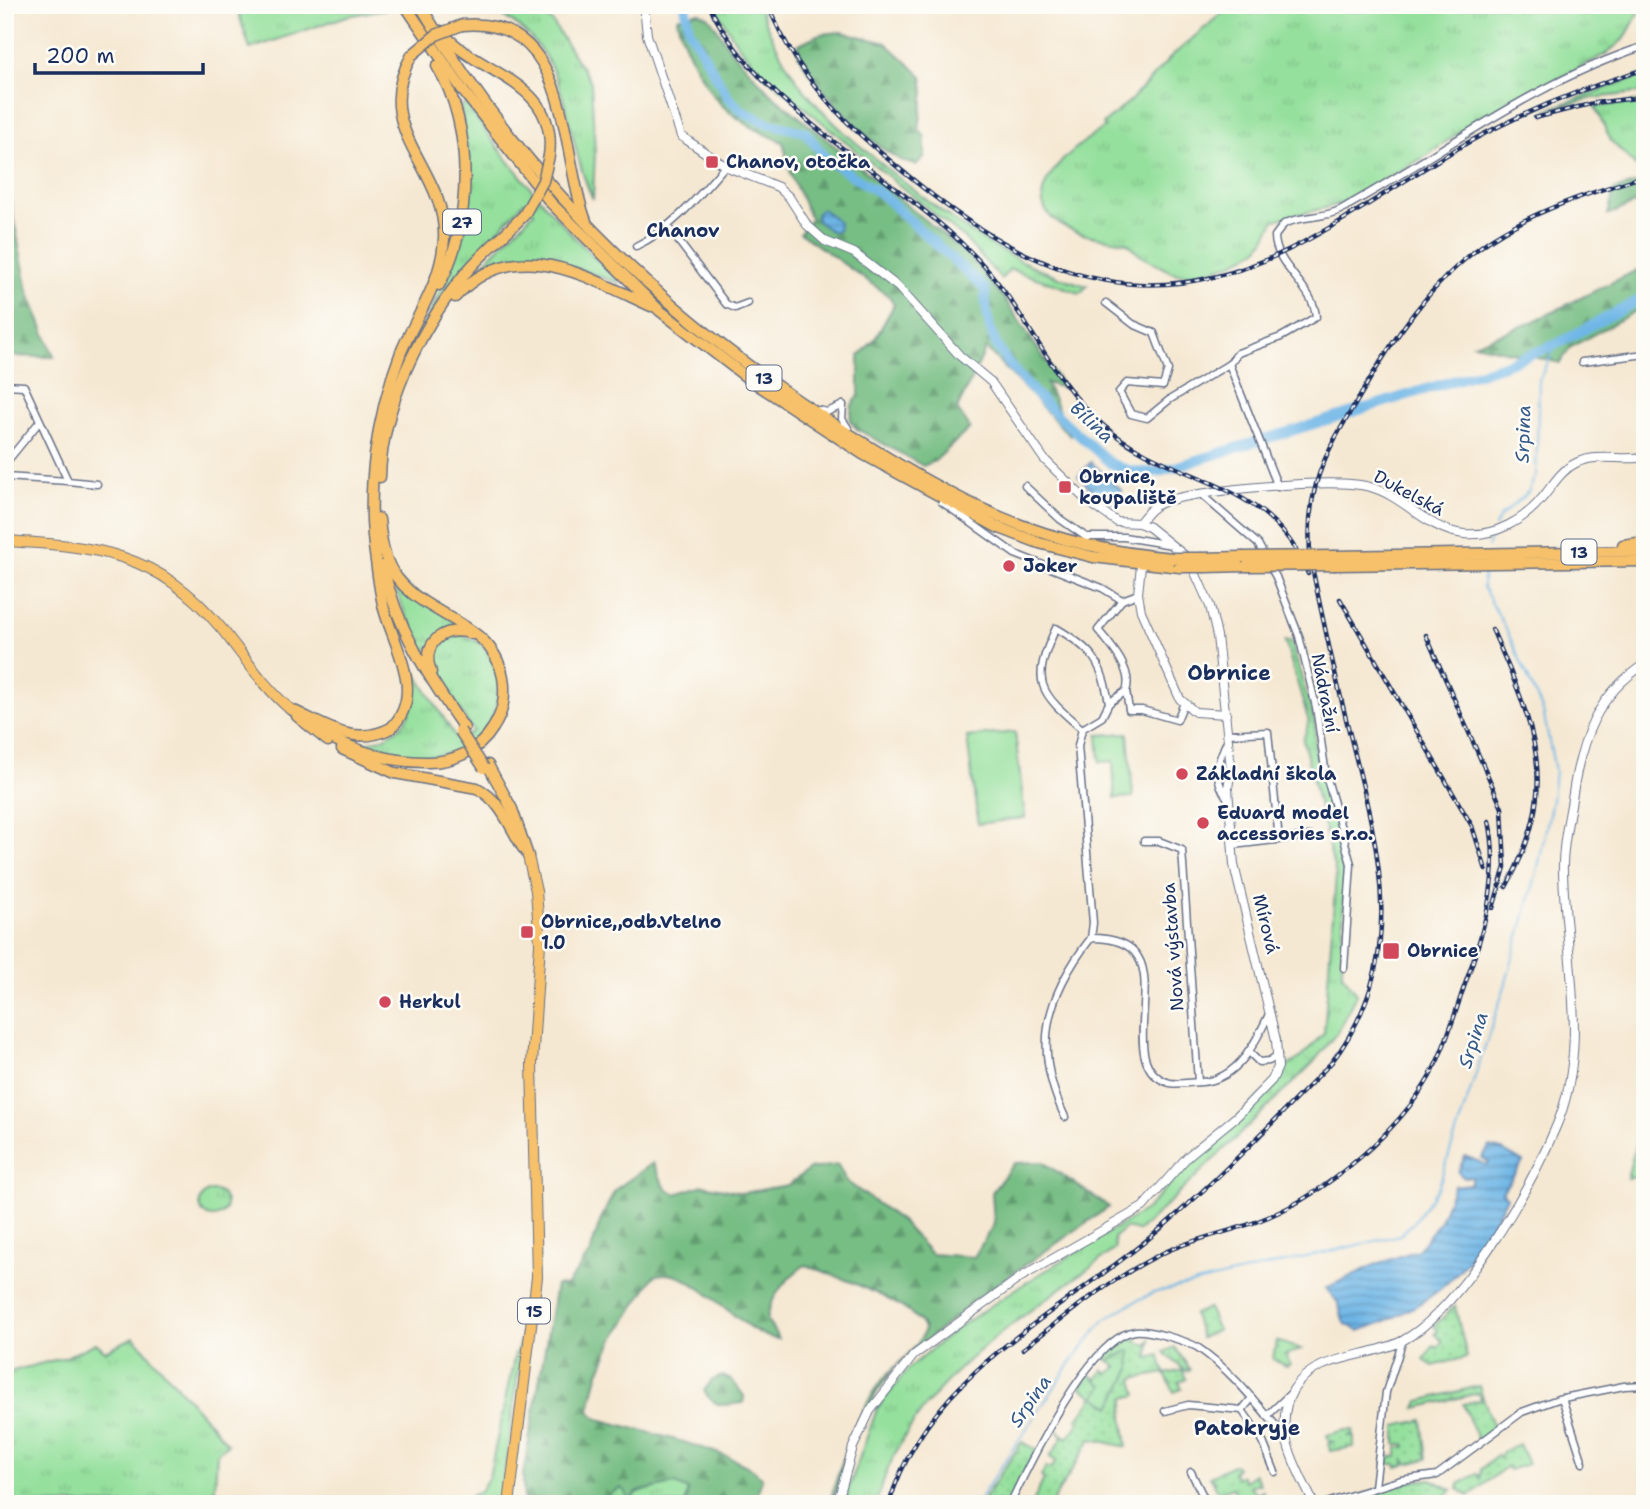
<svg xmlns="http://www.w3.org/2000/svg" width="1650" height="1509" font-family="'Shantell Sans',sans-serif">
  <defs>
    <pattern id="grass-tufts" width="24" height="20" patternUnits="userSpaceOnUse" patternTransform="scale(1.75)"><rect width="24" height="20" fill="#94e09c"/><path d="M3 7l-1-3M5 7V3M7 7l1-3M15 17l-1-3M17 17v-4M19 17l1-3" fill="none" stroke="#7fc089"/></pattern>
    <pattern id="forest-firs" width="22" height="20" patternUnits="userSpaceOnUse" patternTransform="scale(1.75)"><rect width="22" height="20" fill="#77be84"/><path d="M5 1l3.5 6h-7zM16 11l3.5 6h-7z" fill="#619b6f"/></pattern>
    <pattern id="garden-dots" width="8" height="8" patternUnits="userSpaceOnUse" patternTransform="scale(1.75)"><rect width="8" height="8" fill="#94e09c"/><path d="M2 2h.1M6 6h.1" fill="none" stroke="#7fc089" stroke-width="1.8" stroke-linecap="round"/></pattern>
    <pattern id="water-rules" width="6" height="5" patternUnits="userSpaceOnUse" patternTransform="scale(1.75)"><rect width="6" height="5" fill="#6eb6e6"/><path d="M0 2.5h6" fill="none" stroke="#5a94be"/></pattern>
  </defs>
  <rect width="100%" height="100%" fill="#fdfcf7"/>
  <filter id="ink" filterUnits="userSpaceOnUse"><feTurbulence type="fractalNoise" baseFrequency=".0143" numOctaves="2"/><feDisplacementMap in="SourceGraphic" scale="14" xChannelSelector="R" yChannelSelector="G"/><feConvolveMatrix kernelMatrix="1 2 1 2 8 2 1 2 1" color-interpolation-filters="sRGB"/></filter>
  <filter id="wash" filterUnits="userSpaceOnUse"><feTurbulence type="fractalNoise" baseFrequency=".00686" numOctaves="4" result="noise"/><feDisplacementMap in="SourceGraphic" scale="28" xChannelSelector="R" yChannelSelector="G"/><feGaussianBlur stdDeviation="1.57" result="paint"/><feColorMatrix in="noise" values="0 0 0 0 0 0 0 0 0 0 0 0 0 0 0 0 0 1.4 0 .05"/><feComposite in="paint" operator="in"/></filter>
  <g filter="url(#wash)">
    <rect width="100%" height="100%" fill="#f5e8d2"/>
    <g fill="url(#grass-tufts)" stroke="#58887d" stroke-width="2">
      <polygon points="236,5 391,5 392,8 347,16 250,49"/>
      <path d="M441,5H521L551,20L591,82L595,153L593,199C561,131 575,55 499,14C480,4 460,13 441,5Z"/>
      <path d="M714,5H758C770,35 784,64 804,90C829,121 859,146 890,171C951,221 1010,265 1087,286L1080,293L1010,269L1001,279L964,238L763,74L737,44Z"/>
      <path d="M1279,5H1643L1625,38L1606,54L1468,126L1425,157L1337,205L1275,220C1269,228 1266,241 1259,247C1244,263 1189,281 1169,271C1160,266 1150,261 1141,256C1135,251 1132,244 1125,242C1112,239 1097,238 1083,234C999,207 1065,153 1105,127L1103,124L1131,100L1172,56L1229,7L1252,13Z"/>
      <polygon points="1645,74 1645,92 1593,98 1546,110"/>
      <polygon points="1645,101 1645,171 1642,172 1611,141 1595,107"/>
      <path d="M465,103C512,169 562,228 621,284C570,265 515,243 467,280L534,212L524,202L455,278L439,300L396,385C418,321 464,266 470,197C472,168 464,135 461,106Z"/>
      <polygon points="390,574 462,627 420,653"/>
      <path d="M454,635C512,635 517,737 445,754C418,760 386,751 359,744C410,737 423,705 407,659L458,741L473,731L435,670L439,646Z"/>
      <path d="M1285,641H1291L1315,724V752L1339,837L1344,869L1342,974L1357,993L1338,1031L1313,1063L1148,1223L1138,1231L1125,1228L1114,1238L1115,1249C1021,1320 907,1382 876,1504H843L877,1409L909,1368L956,1329L1019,1287L1147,1209L1183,1169L1286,1072V1067L1300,1058L1324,1033L1336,876L1303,740L1309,722Z"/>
      <polygon points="1645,1105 1645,1179 1639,1176 1627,1179"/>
      <circle cx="213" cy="1204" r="13"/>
      <polygon points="524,1330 500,1504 457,1504 480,1491 489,1477 515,1354"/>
      <polygon points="134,1337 228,1444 217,1453 214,1504 5,1504 5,1373 66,1357 96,1343 105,1351"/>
      <polygon points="1130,1349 1131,1369 1111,1407 1094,1396 1089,1374 1097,1379 1103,1370 1108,1374 1117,1367 1109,1361"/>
      <polygon points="676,1483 688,1490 685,1504 610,1504 608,1500 610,1494 620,1488 625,1491 628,1500 638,1492"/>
    </g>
    <g fill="url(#forest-firs)" stroke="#497671" stroke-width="2">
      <polygon points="5,5 8,5 12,27 10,200 28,291 54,357 5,356"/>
      <path d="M698,12L710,18L730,49L769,92L971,258L1004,298L1064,388L1046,383L1071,437L986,348L957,409L970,428L935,461L923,466L857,429L850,421L852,405L859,396V356L875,339L894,305L889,296L800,233L811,219L791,176L783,142C761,133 739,122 722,105C706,91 680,39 677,18Z"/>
      <path d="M842,32L886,43L922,76L924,92L919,129L925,137V156L916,165C878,159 818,87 798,55L799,44L820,34Z"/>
      <polygon points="1645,181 1645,210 1641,211 1636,203 1608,215 1614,190"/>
      <polygon points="1645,266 1645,306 1571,347 1560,363 1474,344 1530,323"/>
      <path d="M1043,1162L1109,1207L979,1297L895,1367L877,1392L852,1441L832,1504V1494C844,1453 857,1413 883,1379C895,1364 923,1347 924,1328C913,1303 832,1274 805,1265C786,1278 770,1297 767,1320L779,1339C741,1338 693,1260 654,1276L613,1340L598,1375L589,1411L596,1418C629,1429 746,1452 762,1479L754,1504H685L688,1490L675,1484L668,1485L638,1492L629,1501L625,1491L620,1488L610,1494V1504H524L523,1475L556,1285L566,1286L590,1253L601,1219L615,1190L653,1163L666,1189L676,1194L703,1185L743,1193L788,1185L810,1169L838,1165L846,1181L901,1221L931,1254L974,1257L994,1224L992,1192L1014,1163Z"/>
      <path d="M722,1376L732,1380L744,1396L743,1403C724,1405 715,1409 704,1391L711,1381Z"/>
    </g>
    <g fill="#94e09c" stroke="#58887d" stroke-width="2">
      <polygon points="1015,732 1025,818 978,824 967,737"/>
      <polygon points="1128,733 1133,797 1115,798 1113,761 1100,762 1098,735"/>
    </g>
    <g fill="url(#garden-dots)" stroke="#58887d" stroke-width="2">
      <polygon points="1455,1306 1467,1357 1433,1366 1424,1360 1433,1346 1438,1348 1442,1341 1435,1334 1438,1331 1434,1326"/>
      <polygon points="1208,1308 1218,1330 1201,1338 1194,1314"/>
      <polygon points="1139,1335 1136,1342 1148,1345 1151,1338 1148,1358 1159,1355 1165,1373 1133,1379 1137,1395 1125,1398 1123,1417 1127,1447 1091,1439 1051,1504 1032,1504 1044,1479 1041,1476 1046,1467 1051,1469 1056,1461 1050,1457 1063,1437 1054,1428 1068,1438 1080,1422 1077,1420 1094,1397 1081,1387 1089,1374 1103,1386 1095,1397 1111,1407 1131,1369 1130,1350 1109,1361 1101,1356 1121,1338"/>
      <polygon points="1276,1341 1301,1349 1286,1355 1290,1364 1286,1366 1273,1359"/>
      <polygon points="1175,1347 1190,1370 1183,1371 1186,1379 1179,1382 1182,1389 1174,1392 1165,1374 1184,1370 1164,1352"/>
      <polygon points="1479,1386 1494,1428 1478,1441 1463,1404 1481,1400 1479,1393 1416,1408 1419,1401"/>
      <polygon points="1422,1420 1427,1459 1408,1464 1405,1461 1405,1465 1397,1467 1396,1464 1383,1464 1384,1456 1397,1457 1397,1447 1405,1447 1405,1444 1396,1444 1396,1426"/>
      <polygon points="1345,1430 1353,1430 1354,1434 1349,1436 1354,1437 1354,1447 1330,1451 1328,1443 1333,1442 1328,1440 1327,1435"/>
      <polygon points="1022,1442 1037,1450 1008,1504 988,1501 980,1504"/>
      <polygon points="1519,1444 1528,1464 1509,1470 1507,1466 1469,1496 1458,1489 1459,1484 1477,1474 1480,1478 1481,1469 1498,1455 1500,1458 1503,1452"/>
      <polygon points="1235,1464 1237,1468 1233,1472 1236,1478 1241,1475 1245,1481 1255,1474 1260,1484 1250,1485 1256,1494 1263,1491 1264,1504 1242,1503 1232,1487 1219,1493 1210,1476"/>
      <polygon points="1431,1479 1452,1490 1437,1504 1364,1504 1359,1496 1392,1484"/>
    </g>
    <g fill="url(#water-rules)" stroke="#4472a2" stroke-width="2">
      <polygon points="822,209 839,222 838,231 831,231 817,221 816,214"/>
      <polygon points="1091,462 1122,491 1108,505 1078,476"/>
      <path d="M1489,1147L1502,1150L1523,1162L1502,1192L1507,1197C1470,1269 1438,1305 1359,1331L1344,1323L1338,1303L1326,1288L1372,1266L1418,1250L1440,1221L1454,1186L1471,1184L1472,1177H1463L1458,1172L1465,1156L1487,1165L1489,1162L1482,1158Z"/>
    </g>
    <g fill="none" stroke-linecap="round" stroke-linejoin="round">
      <g stroke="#6eb6e6" stroke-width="2">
        <polyline points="1495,527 1500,517 1528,492 1536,475 1539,380 1557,344"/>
        <polyline points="1488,547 1492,536"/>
        <polyline points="976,1504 1070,1364 1104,1320 1128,1305 1153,1293 1400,1235 1414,1222 1438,1188 1505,986 1537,872 1552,800 1555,771 1543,711 1507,631 1483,587 1483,566"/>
      </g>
      <path stroke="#6eb6e6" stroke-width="10" d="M685,5L689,29L728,97L742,111L767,123L805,132L828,160L881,194L985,289C986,306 987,321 993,337C1006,374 1080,435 1110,463C1129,472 1142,474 1162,471L1501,366L1557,344L1645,297"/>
    </g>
  </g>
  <g filter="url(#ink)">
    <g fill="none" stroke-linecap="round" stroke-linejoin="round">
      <g stroke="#677087" stroke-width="9">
        <g id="minor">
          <polyline points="667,226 726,304 735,308 748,303"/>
          <path d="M636,246C672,229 699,196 725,166"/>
          <path d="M1106,303L1133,324L1154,333L1168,370L1163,386L1127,383L1119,392L1131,414L1147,418L1169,400L1229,364L1238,353L1281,337L1316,317C1314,286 1275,267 1275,236L1284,224C1301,215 1322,219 1340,210C1442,154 1532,82 1645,46"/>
          <polyline points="1582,362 1645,354"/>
          <polyline points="1229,364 1278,487"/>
          <polyline points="5,385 24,386 68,481 97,484"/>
          <polyline points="843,405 842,419 848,428"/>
          <polyline points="819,410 827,412 843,405"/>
          <polyline points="5,464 40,421"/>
          <polyline points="5,477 68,481"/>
          <polyline points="1025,486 1060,519 1086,537 1124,537 1172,545"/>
          <polyline points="1203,496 1258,544 1276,577 1299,636 1316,707 1326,775 1351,864 1344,968"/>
          <polyline points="942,502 1015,554 1102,588 1122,600"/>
          <polyline points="1126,691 1129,710 1142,710 1177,720 1184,703"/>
          <path d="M1082,729C1039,692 1030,683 1056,628C1092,649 1102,661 1109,703"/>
          <polyline points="1227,734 1268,732 1279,840"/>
          <path d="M1228,799C1212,777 1217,761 1228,739"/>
          <polyline points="1144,841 1159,841 1182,850 1198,1082"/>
          <polyline points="1233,845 1310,836"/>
          <path d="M1091,938L1093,923L1078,746L1082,729L1102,717L1109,703L1126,691C1134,671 1110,644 1098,630L1122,600L1138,594"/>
          <polyline points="1248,1051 1259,1062 1269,1061 1278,1055"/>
          <path d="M1065,1117C1032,1049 1045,997 1091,938C1108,938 1129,941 1138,957C1159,990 1119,1069 1170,1083C1179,1085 1192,1082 1202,1082C1239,1079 1256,1042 1270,1012"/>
          <polyline points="1562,1398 1583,1463"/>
          <polyline points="1242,1410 1261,1437 1275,1472"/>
          <polyline points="1165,1411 1188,1405 1242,1410 1252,1398"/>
          <polyline points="1267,1416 1290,1394"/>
          <polyline points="1191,1472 1207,1504"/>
          <polyline points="1375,1487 1386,1392 1403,1340"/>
          <path d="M1010,1504C1029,1464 1090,1337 1135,1331C1147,1329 1186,1341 1197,1347C1230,1369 1257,1404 1283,1434"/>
          <polyline points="1154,1504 1158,1504"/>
          <polyline points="1323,1504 1401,1480 1437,1475 1522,1412 1558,1399 1624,1386 1645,1385"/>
        </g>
      </g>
      <g stroke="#677087" stroke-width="10">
        <g id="tertiary">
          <polyline points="644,5 647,35 681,136 725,166 778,187 789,197 807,225 825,241 854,253 898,287 960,356 991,382 1044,459 1087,501 1117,522 1139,523 1149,527 1189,559 1210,606 1217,636 1231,769 1228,788 1234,865 1276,1040 1278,1067 1272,1080 1237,1116 1188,1156 1143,1207 1021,1277 914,1355 870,1411 853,1447 837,1504"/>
          <path d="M1139,523C1146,514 1152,506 1163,502C1198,490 1335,477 1370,487C1404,496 1427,530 1464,534C1494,537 1525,520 1543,497C1553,485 1561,470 1576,463C1596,453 1623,461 1645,457"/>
          <polyline points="1141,565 1138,594 1141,611 1180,699 1195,712 1226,714"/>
          <path d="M1314,1504C1297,1468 1271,1429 1293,1390C1315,1353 1368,1359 1402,1341C1461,1309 1529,1190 1555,1129C1591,1048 1565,957 1563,872C1562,846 1569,819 1573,793C1581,740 1597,694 1645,664"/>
        </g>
      </g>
      <g stroke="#677087" stroke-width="12">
        <g id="primary">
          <path d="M5,541C97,546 158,552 221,628C243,655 263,686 290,709"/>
          <polyline points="509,1504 537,1277 532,1064 540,944 536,891 528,856"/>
        </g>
      </g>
      <g stroke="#677087" stroke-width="13">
        <g id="trunk">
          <polyline points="405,5 464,92 551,203 659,310 749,379 863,454 997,527 1039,543 1093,557 1180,567"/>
          <path d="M420,5C525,183 672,323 846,432C957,502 1039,547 1173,558"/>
          <path d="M462,25C574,15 559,154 586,221"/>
          <path d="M441,31C478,76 559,80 549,156"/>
          <path d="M437,66C474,125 473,225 439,285"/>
          <path d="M455,297C515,232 585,276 651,306"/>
          <path d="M380,477C382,406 419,331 463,276C481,254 504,236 524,215"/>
          <polyline points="1623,545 1645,542"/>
          <polyline points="1334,556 1645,551"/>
          <polyline points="1202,558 1242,557"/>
          <polyline points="1336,565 1645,561"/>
          <path d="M383,566C396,627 429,678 464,728"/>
          <polyline points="1205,567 1247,566"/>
          <path d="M431,672C420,643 445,624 472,634"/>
          <path d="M290,709C324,724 353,748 391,728C426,694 394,646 384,609C380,593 378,577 376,561C365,493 376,417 401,352C417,315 442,281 444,239C447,167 368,130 412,55"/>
          <polyline points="297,716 328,741"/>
          <path d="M324,734C355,751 389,762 425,762C452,763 479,751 493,728C503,713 506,695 503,677C492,621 429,619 398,579C384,563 381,540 379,519"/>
          <path d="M342,749L395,773L477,788C501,801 509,825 523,848"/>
          <polyline points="488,765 512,809 528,856"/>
        </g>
      </g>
      <use href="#minor" stroke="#fff" stroke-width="6"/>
      <use href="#tertiary" stroke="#fff" stroke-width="8"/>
      <use href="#primary" stroke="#f6c16b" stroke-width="10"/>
      <use href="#trunk" stroke="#f6c16b" stroke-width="10"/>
      <g stroke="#1b2f5e" stroke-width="4.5">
        <g id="rail">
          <path d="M709,5C759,113 904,177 984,266C1028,315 1053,383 1104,426C1173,485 1270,477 1308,574"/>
          <path d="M768,5C801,88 862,140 931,194C1044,282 1153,316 1288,250C1351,219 1408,176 1469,142C1525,111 1584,88 1645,69"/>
          <polyline points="1535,118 1594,103 1645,97"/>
          <polyline points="1340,599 1472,826 1486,870"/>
          <path d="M1492,629C1535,726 1562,788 1506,887"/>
          <polyline points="1426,635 1502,808 1505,867 1493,908"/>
          <path d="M1023,1349C1067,1314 1112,1278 1163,1253C1197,1237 1234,1232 1268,1217C1326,1193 1399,1131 1430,1076C1445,1048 1454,1016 1464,987C1483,935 1501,876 1489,821"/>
          <path d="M889,1504C928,1371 1061,1314 1159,1230C1219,1179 1275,1120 1331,1063C1413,957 1377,842 1347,723C1334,670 1322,616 1311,562C1308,536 1309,510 1316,484C1324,455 1340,429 1356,403C1392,340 1431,279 1493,238C1540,208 1593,192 1645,176"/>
        </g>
      </g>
      <use href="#rail" stroke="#fdfcf7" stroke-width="2" stroke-dasharray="5" stroke-linecap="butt"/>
      <g stroke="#677087" stroke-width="13" stroke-linecap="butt">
        <g id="trunk-bridge">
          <polyline points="412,55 436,35 462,25"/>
          <polyline points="524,215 543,181 549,156"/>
          <polyline points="1242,557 1334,556"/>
          <polyline points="1173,558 1202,558"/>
          <polyline points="1247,566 1336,565"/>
          <polyline points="1180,567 1205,567"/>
          <polyline points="460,731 484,768"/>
        </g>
      </g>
      <use href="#trunk-bridge" stroke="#f6c16b" stroke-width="10"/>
    </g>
  </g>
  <g fill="#d1495b" stroke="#fdfcf7" stroke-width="2.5">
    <rect x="705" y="155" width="14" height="14" rx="3.5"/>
    <rect x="1058" y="480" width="14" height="14" rx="3.5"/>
    <circle cx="1009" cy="566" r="7"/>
    <circle cx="1182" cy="774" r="7"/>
    <circle cx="1203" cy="823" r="7"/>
    <rect x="520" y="925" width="14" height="14" rx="3.5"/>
    <rect x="1382" y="942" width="18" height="18" rx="3.5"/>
    <circle cx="385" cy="1002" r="7"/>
  </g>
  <g text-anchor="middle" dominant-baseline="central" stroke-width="5" stroke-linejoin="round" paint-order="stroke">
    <g fill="#fdfcf7" stroke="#5f6c8c" stroke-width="2">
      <rect x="443" y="209.5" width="38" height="25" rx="5"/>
      <rect x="746.5" y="365.5" width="35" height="25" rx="5"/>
      <rect x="1561.5" y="539.5" width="35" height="25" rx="5"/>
      <rect x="518" y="1298.5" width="32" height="25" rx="5"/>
    </g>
    <g font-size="16" font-weight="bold" fill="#1b2f5e">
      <text x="462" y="222">27</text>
      <text x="764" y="378">13</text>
      <text x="1579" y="552">13</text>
      <text x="534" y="1311">15</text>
    </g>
    <g font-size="18" font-weight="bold" fill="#1b2f5e" stroke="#fdfcf7" text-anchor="start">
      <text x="726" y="162">Chanov, otočka</text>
      <text x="1079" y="477">Obrnice,<tspan x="1079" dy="21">koupaliště</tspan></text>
      <text x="1023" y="566">Joker</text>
      <text x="1196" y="774">Základní škola</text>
      <text x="1217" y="813">Eduard model<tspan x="1217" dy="21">accessories s.r.o.</tspan></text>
      <text x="541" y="922">Obrnice,,odb.Vtelno<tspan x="541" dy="21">1.0</tspan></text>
      <text x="1407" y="951">Obrnice</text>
      <text x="399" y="1002">Herkul</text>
    </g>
    <g font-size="18" fill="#1b2f5e" stroke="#fdfcf7">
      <text transform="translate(1409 493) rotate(28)">Dukelská</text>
      <text transform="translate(1325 693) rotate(79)">Nádražní</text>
      <text transform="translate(1266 924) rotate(76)">Mírová</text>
      <text transform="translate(1173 947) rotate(-94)">Nová výstavba</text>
    </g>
    <g font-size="19" font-weight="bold" fill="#1b2f5e" stroke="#fdfcf7">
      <text x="683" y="230">Chanov</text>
    </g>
    <g font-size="19" font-style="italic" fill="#345887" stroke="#fdfcf7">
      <text transform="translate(1092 422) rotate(43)">Bílina</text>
      <text transform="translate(1523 434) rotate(-88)">Srpina</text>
      <text transform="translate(1473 1040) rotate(-72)">Srpina</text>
      <text transform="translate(1030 1401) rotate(-55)">Srpina</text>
    </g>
    <g font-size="21" font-weight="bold" fill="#1b2f5e" stroke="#fdfcf7">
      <text x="1229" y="673">Obrnice</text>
      <text x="1247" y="1428">Patokryje</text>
    </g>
  </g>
  <rect width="1650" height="1509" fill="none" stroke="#fdfcf7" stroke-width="28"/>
  <path d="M35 63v10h168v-10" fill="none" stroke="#1b2f5e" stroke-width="3.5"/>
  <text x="46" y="63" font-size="21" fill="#1b2f5e" stroke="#fdfcf7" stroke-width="5" paint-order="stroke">200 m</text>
</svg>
